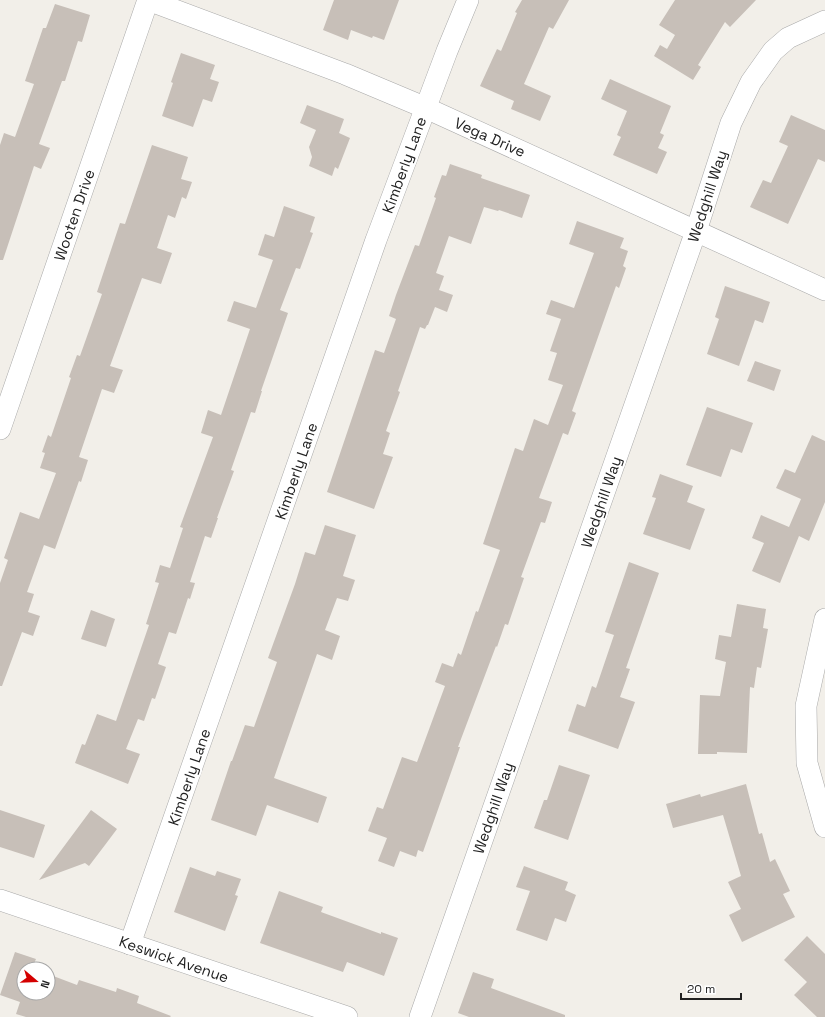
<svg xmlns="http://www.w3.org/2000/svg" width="825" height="1017" font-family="'Space Grotesk',sans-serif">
  <rect width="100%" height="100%" fill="#f2efe9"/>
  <g fill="#c7bfb8">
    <polygon points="334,0 399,0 384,40 373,36 372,38 351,30 348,40 323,30"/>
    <polygon points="522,0 569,0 553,29 549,27 524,84 551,96 540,121 511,109 514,101 480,86 497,49 501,51 517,13 515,12"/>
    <polygon points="675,0 756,0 730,27 725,22 698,65 701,67 693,80 654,56 660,45 667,49 675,35 659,25"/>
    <polygon points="55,4 90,15 82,42 78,41 65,81 62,81 39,144 50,148 41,169 34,166 3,260 0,260 0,145 4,133 15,137 34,84 25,81 43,28 46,28"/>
    <polygon points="181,53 215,65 210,79 219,82 212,102 203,99 193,127 162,116 173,83 171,82"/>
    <polygon points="610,79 671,106 660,133 664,135 658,148 667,152 657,174 613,155 621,137 617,135 627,111 601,99"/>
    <polygon points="307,105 344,119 339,133 350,138 338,169 335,167 332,176 309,166 312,157 309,147 316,130 300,123"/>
    <polygon points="791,115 825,130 825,162 818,159 788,224 750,207 763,180 771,183 788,146 779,142"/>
    <polygon points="152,145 188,157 181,179 192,182 186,199 182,197 175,218 168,215 157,248 172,253 161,284 142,278 110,366 123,370 114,393 102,389 79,457 88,460 81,482 79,481 55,549 44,545 27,592 34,594 28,612 40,616 33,636 22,632 2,686 0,686 0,583 8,560 4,558 20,512 39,519 56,473 40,468 45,453 42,452 48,435 51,437 71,378 69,377 77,355 80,356 102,294 97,292 120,223 125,224"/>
    <polygon points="450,164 482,175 481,178 530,195 522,218 499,210 498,211 484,207 471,244 449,236 436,273 444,276 439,290 453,295 447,312 435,307 428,325 427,325 425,329 420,327 398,391 400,392 386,431 390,433 383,454 393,457 374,509 327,492 375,350 384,353 396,319 389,316 396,295 415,245 419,246 436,198 434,197 442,175 446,176"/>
    <polygon points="284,206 315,217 310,232 313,233 300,269 296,268 280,310 288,313 261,391 262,391 255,413 251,412 231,470 234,471 217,518 218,518 211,538 205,536 190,582 195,583 190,599 188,598 176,634 169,632 158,664 166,667 155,699 152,698 144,721 138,719 126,749 140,754 128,784 75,763 82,744 85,745 97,714 116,721 149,625 146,624 159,583 155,582 160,565 170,568 183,528 180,527 213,437 201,433 208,410 221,415 250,329 227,321 234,301 256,308 273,260 258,255 265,234 274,237"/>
    <polygon points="577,221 624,238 620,248 628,251 623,266 626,268 619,288 616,286 572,411 576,413 568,435 563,433 539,498 552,502 545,523 541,522 521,577 524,578 508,625 505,624 497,647 496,646 458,747 460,747 423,852 418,850 416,857 400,851 394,867 378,861 387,838 368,831 377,807 383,809 402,757 417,762 445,686 435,682 442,663 453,667 458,653 461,655 476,611 478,612 500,550 483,544 515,448 523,451 534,419 548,425 563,385 548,380 557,353 550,351 561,319 546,314 551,300 574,308 594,253 569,244"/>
    <polygon points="725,286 770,302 763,323 755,320 739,366 707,354 719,319 715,317"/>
    <polygon points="755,361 781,370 774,391 747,381"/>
    <polygon points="707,407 753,423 742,453 731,449 721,477 686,465"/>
    <polygon points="812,435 825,441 825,502 809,541 799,536 780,583 752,571 764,543 752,538 761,515 789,527 801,499 776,488 785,469 795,473"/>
    <polygon points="660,474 693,486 687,502 705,509 690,550 643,534 656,498 652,497"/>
    <polygon points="325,525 356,535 343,576 355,580 348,601 337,598 325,630 340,636 332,660 317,654 274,778 327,797 318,823 267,805 256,836 211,820 231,761 232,761 245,725 254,727 277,662 268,658 295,584 305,552 315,555"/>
    <polygon points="629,562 659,573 626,668 630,669 620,697 635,702 618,749 568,731 577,704 585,707 592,686 596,688 614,635 605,632"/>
    <polygon points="737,604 766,609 763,628 768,629 761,668 757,667 754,688 750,687 747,753 717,752 717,754 698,754 700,695 720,696 726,662 715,659 719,635 731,637"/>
    <polygon points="91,610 115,619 106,647 81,639"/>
    <polygon points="559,765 590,775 568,840 534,828 544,800 547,800"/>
    <polygon points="746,784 759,834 762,833 770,862 775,859 790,891 783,894 795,917 742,942 729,915 741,909 728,882 741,876 723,815 673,828 666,804 700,794 701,797"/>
    <polygon points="0,810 45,825 34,858 0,847"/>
    <polygon points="91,810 117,829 105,845 89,866 85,863 39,880"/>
    <polygon points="524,866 568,882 565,890 576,895 566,922 555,918 547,941 516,930 530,891 516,887"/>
    <polygon points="190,867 215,876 217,871 241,879 235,895 238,896 225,931 174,912"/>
    <polygon points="279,891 323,907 321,912 381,934 381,932 398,938 384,976 347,962 343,972 260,943"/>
    <polygon points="807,936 825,954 825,1017 817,1017 794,995 807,982 784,960"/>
    <polygon points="15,952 36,959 32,968 34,969 24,969 24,993 48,993 48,974 77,985 79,980 116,992 117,988 139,996 137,1003 171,1016 170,1017 26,1017 16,1014 20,1002 0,995"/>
    <polygon points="473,972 494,979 491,988 565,1015 565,1017 469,1017 458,1013"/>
  </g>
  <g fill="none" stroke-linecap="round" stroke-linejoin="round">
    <g stroke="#a9a9a9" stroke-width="22">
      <g id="minor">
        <polyline points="148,0 345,74 426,108 825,290"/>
        <polyline points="0,429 148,0"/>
        <polyline points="825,619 806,706 807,763 825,827"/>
        <polyline points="0,900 347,1017"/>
        <polyline points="130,944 376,240 447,51 468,0"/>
        <polyline points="420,1017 696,231 731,123 751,82 773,51 788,38 825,21"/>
      </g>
    </g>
    <use href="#minor" stroke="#fff" stroke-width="21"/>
  </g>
  <g text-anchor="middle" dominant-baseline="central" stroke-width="4" stroke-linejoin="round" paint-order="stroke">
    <g font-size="15" fill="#222" stroke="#fff">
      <text transform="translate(490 137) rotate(24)">Vega Drive</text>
      <text transform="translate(404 165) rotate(-70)">Kimberly Lane</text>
      <text transform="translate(707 196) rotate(-72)">Wedghill Way</text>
      <text transform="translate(74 215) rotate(-71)">Wooten Drive</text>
      <text transform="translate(296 471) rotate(-71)">Kimberly Lane</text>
      <text transform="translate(601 502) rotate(-71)">Wedghill Way</text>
      <text transform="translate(189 777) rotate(-71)">Kimberly Lane</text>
      <text transform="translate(493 808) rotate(-71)">Wedghill Way</text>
      <text transform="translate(174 959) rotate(19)">Keswick Avenue</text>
    </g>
  </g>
  <g transform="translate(36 981) rotate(109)"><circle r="19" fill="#ffffff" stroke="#a7a7a7"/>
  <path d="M0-3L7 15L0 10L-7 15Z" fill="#d40000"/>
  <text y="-6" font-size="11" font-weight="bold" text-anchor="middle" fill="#222222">N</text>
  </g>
  <path d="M681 993v6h60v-6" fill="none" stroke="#222222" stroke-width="2"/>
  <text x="687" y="993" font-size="12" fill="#222222" stroke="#ffffff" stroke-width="3" paint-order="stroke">20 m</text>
</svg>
